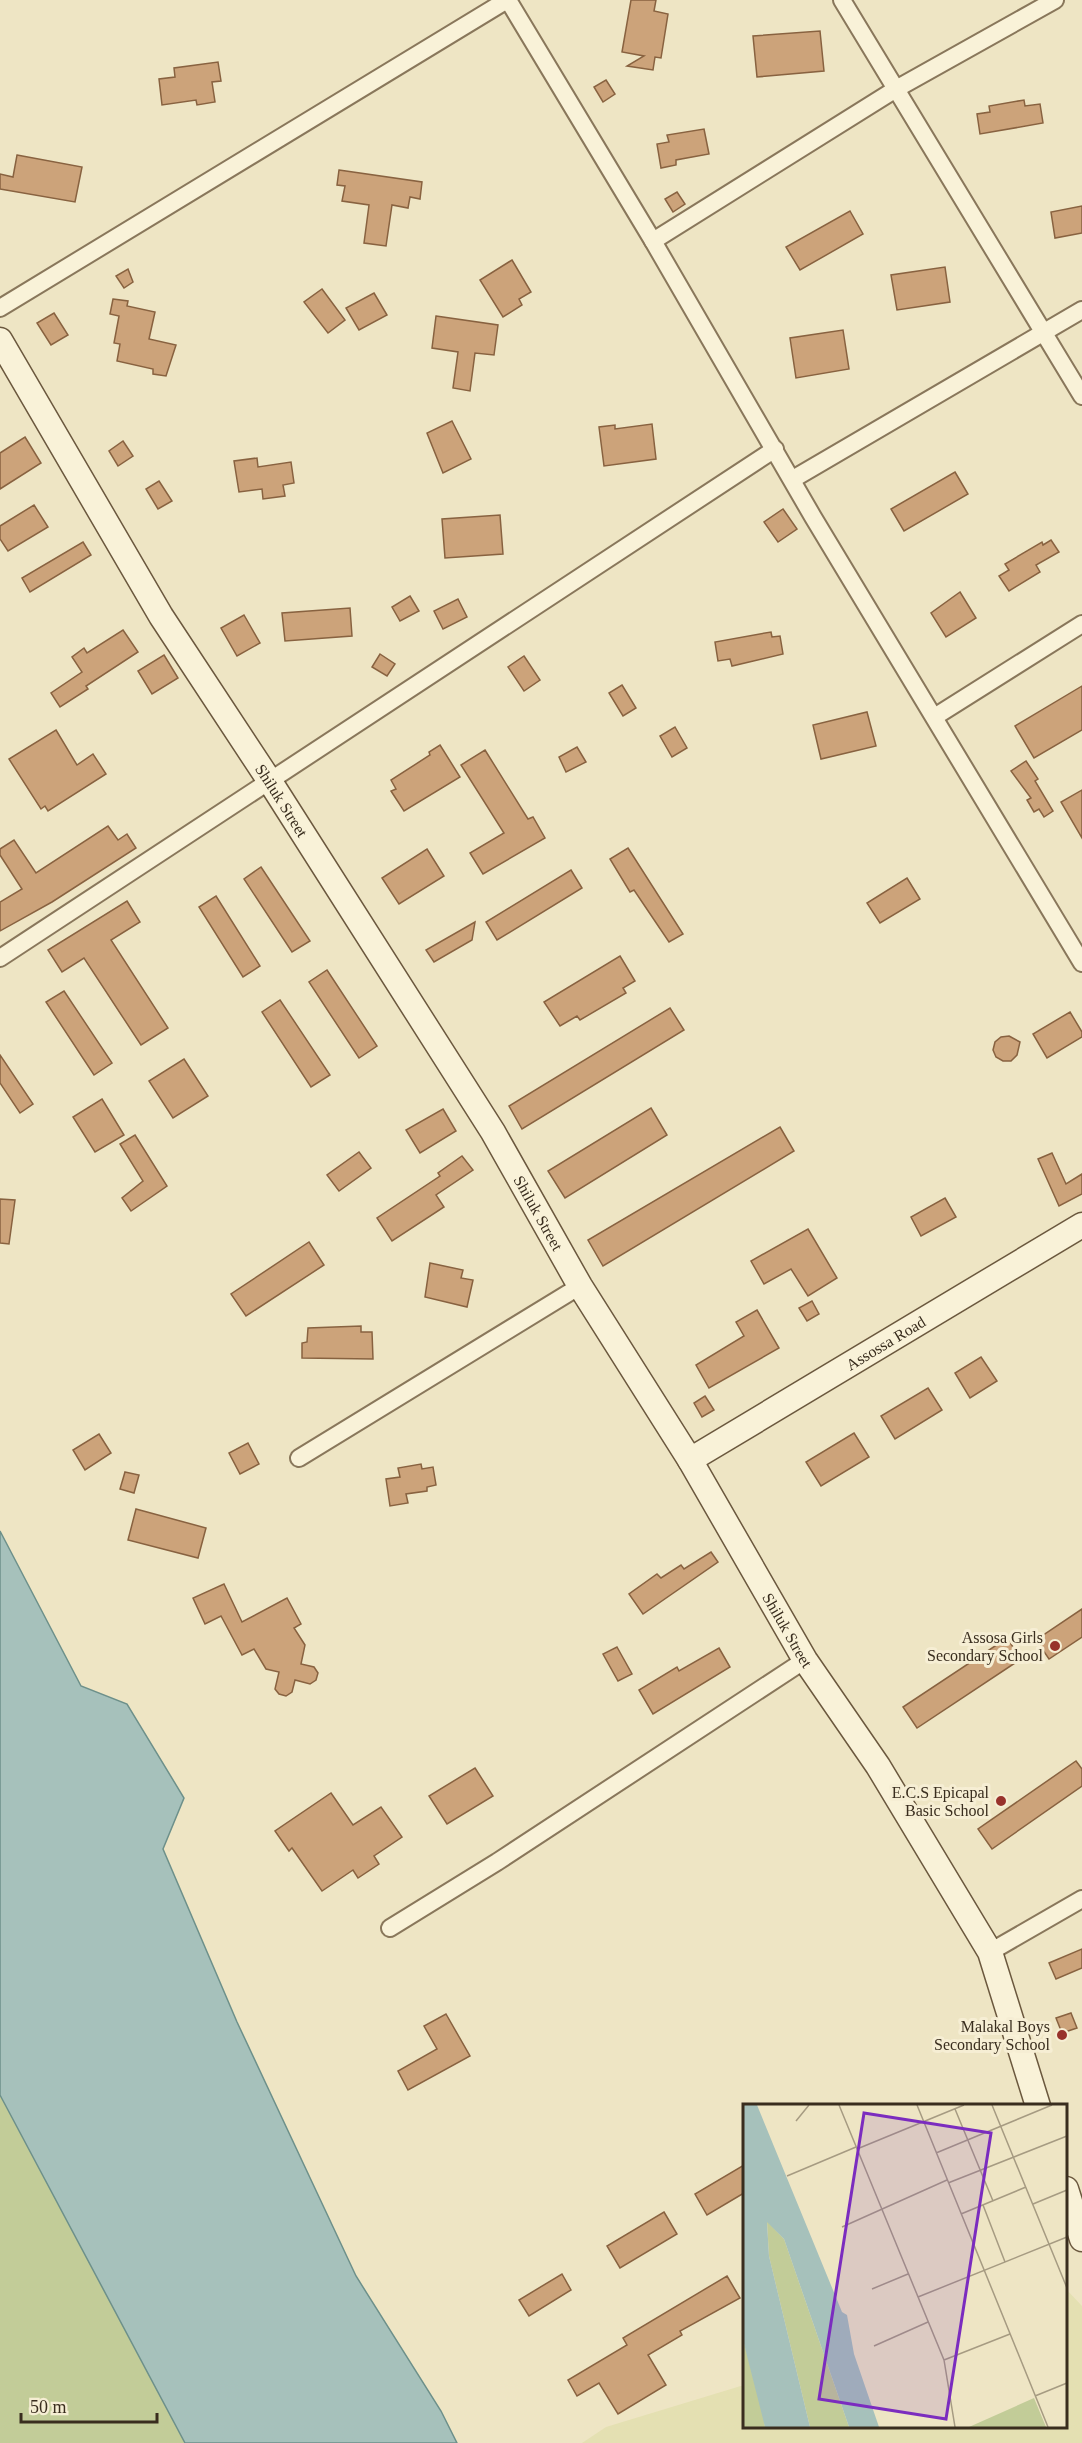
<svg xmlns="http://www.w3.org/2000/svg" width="1082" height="2443" font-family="'Times New Roman',serif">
  <rect width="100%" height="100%" fill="#eee5c4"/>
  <polygon fill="#e4e0b2" points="1066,2289 1082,2306 1082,2443 582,2443 606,2427 744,2385 744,2426 1066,2426"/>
  <polygon fill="#c2cc98" points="0,2095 185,2443 0,2443"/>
  <polygon fill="#a6c1bb" stroke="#6d908a" stroke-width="1.5" points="0,1531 81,1686 127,1704 184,1798 163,1849 237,2022 356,2276 441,2411 457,2443 185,2443 0,2095"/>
  <g fill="#cca37a" stroke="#886240" stroke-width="1.5">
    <polygon points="631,0 656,0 654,11 668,14 661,58 655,57 653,70 627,66 644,56 622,52"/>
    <polygon points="820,31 824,71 757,77 753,36"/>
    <polygon points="218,62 221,81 212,82 215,102 197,105 196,100 162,105 159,79 175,77 174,68"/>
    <polygon points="606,80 615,94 603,102 594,87"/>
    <polygon points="1024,100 1025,106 1040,104 1043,123 980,134 977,114 990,112 989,106"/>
    <polygon points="704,129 709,154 676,160 676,165 661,168 657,144 669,142 667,135"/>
    <polygon points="17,155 82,167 75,202 0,189 0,174 13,177"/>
    <polygon points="339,170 422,182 420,199 410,197 408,208 392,205 386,246 364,243 369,205 342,201 345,186 337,185"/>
    <polygon points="677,192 685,204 673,212 665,199"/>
    <polygon points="1082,206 1082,233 1055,238 1051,212"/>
    <polygon points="850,211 863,234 800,270 786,247"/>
    <polygon points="512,260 531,292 519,299 522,305 503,317 480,280"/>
    <polygon points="945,267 950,302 897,310 891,275"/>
    <polygon points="128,269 133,282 124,288 116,276"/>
    <polygon points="322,289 345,320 328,333 304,302"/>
    <polygon points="374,293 387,315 359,330 346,308"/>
    <polygon points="113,299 128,301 127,306 155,312 149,339 176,345 166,376 153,374 153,369 117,361 120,344 114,343 119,316 110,314"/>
    <polygon points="54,313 68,335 51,345 37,323"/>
    <polygon points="436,316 498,325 494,355 475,353 470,391 453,388 458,352 432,348"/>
    <polygon points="843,330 849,369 796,378 790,338"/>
    <polygon points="452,421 471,459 443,473 427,433"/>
    <polygon points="652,424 656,459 604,466 599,427 615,425 615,429"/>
    <polygon points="25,437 41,463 0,489 0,453"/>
    <polygon points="123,441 133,456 118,466 109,451"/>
    <polygon points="257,458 258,467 291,462 294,483 283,485 285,496 263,499 262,489 239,492 234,461"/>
    <polygon points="955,472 968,494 904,531 891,509"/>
    <polygon points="159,481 172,501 158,509 146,489"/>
    <polygon points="34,505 48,527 8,551 0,539 0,526"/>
    <polygon points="783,509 797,529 778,542 764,522"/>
    <polygon points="500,515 503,554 445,558 442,519"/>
    <polygon points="1051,540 1059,552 1036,565 1040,572 1009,591 999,576 1009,570 1005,564 1042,542 1043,545"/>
    <polygon points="83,542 91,555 30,592 22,578"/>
    <polygon points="960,592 976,618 946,637 931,613"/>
    <polygon points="410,596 419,611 400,621 392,607"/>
    <polygon points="458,599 467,617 443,629 434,611"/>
    <polygon points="350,608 352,636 285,641 282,613"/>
    <polygon points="244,615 260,643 237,656 221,628"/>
    <polygon points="123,630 138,652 86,686 88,689 60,707 51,693 82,672 72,657 84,648 87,653"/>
    <polygon points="771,632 772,637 780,636 783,654 732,666 730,659 718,661 715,642"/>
    <polygon points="380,654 395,664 387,676 372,667"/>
    <polygon points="164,655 178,678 152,694 138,671"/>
    <polygon points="524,656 540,680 524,691 508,667"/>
    <polygon points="622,685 636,708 623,716 609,693"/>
    <polygon points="1082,686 1082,730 1034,758 1015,726"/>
    <polygon points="867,712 876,746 821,759 813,725"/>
    <polygon points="675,727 687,748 672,757 660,736"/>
    <polygon points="56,730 77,765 93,754 106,774 48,811 45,806 41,809 9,759"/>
    <polygon points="440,745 460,777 404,811 391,791 396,789 391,780 430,755 429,752"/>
    <polygon points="577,747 586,762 566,772 559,757"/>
    <polygon points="485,750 528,819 533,817 545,838 483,874 470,853 504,833 461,765"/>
    <polygon points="1026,761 1038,779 1035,781 1053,811 1044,817 1039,809 1034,812 1027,800 1031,798 1011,771"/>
    <polygon points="1082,790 1082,838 1061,802"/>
    <polygon points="108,826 118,840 127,834 136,848 52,902 0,931 0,902 22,889 0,855 0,849 14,840 36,873"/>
    <polygon points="628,848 683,934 669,942 634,890 630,892 610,859"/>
    <polygon points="427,849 444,876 399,904 382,878"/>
    <polygon points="261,867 310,941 292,952 244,879"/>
    <polygon points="571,870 582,888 497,940 486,922"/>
    <polygon points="907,878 920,899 880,923 867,903"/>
    <polygon points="216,896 260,966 243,977 199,907"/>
    <polygon points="127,901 140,922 111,940 168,1028 141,1045 84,958 62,972 48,950"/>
    <polygon points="475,922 472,940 434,962 426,950"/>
    <polygon points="620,956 635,981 623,988 626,993 580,1020 577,1016 560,1026 544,1002"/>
    <polygon points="327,970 377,1046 359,1058 309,982"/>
    <polygon points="64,991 112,1063 94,1075 46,1002"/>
    <polygon points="280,1000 330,1075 311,1087 262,1012"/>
    <polygon points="670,1008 684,1030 522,1129 509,1106"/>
    <polygon points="1070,1012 1082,1032 1082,1037 1047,1058 1033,1034"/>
    <polygon points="1009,1036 1020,1042 1017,1055 1011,1061 1003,1061 996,1057 993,1050 995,1042 1001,1037"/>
    <polygon points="0,1055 33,1104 20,1113 0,1083"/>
    <polygon points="184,1059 208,1096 173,1118 149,1081"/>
    <polygon points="102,1099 124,1135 95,1152 73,1117"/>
    <polygon points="651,1108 667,1135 565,1198 548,1171"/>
    <polygon points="443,1109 456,1131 420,1153 406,1130"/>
    <polygon points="780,1127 794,1151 603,1266 588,1240"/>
    <polygon points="135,1135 167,1186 131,1211 122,1198 143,1181 120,1144"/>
    <polygon points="359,1152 371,1168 339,1191 327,1175"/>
    <polygon points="1052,1153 1066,1184 1082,1174 1082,1194 1059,1206 1038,1159"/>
    <polygon points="462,1156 473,1170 436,1195 444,1207 392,1241 377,1218 440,1176 438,1173"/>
    <polygon points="945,1198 956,1217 921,1236 911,1217"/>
    <polygon points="0,1199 15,1200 9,1244 0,1243"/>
    <polygon points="808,1229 837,1278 808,1296 791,1269 764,1284 751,1261"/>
    <polygon points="309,1242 324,1265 246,1316 231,1294"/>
    <polygon points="430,1263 463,1270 461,1278 473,1280 467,1307 425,1297"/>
    <polygon points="812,1301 819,1314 807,1321 799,1308"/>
    <polygon points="757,1310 779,1348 709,1388 696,1365 744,1336 736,1322"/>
    <polygon points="361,1326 361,1332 372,1332 373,1359 302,1358 302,1343 307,1342 308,1328"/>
    <polygon points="981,1357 997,1381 970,1398 955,1373"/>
    <polygon points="928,1388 942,1410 895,1439 881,1416"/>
    <polygon points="705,1396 714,1410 702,1417 694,1403"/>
    <polygon points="854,1433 869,1457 821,1486 806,1462"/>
    <polygon points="99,1434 111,1453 85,1470 73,1450"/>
    <polygon points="248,1443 259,1464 240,1474 229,1453"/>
    <polygon points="421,1464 422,1469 433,1467 436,1485 427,1487 427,1491 406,1494 408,1503 390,1506 386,1479 400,1477 398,1468"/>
    <polygon points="125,1472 139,1475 134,1493 120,1489"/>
    <polygon points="136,1509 206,1528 198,1558 128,1540"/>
    <polygon points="711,1552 718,1562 643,1614 629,1594 657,1574 661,1578 681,1565 684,1569"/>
    <polygon points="224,1584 242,1622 287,1598 301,1624 294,1628 305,1645 301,1664 314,1667 318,1673 316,1680 310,1684 295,1680 292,1692 286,1696 279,1694 275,1689 279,1672 266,1669 254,1649 242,1655 221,1616 205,1624 193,1598"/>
    <polygon points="1082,1609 1082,1637 1049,1659 1036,1640"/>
    <polygon points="1007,1638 1021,1659 917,1728 903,1707"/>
    <polygon points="617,1647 632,1674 618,1681 603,1654"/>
    <polygon points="719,1648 730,1667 653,1714 639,1690 677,1667 679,1671"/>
    <polygon points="1076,1761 1082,1769 1082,1786 992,1849 978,1829"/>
    <polygon points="475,1768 493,1796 447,1824 429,1796"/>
    <polygon points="331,1793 353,1825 381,1807 402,1837 374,1856 379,1864 358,1878 353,1870 322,1891 292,1848 289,1851 275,1831"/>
    <polygon points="1082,1949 1082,1968 1056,1979 1049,1963"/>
    <polygon points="1071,2013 1077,2028 1062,2033 1056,2018"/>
    <polygon points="446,2014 470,2056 408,2090 398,2071 437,2049 424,2026"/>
    <polygon points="744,2165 744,2193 707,2215 695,2194"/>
    <polygon points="664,2212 677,2234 620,2268 607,2246"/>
    <polygon points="562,2274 571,2290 529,2316 519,2300"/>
    <polygon points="727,2276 740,2298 680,2331 682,2335 648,2355 666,2385 618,2414 599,2383 577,2396 568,2380 627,2345 623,2338"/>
  </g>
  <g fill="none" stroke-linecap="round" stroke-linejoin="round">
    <g stroke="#89775b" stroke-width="20">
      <g id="street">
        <polyline points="508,0 653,241 813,517 1082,963"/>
        <polyline points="842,0 1082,396"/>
        <polyline points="653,241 896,89 1055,0"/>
        <polyline points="0,308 507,0"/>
        <polyline points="793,479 1082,310"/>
        <polyline points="936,716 1082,624"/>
        <polyline points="0,958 775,449"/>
        <polyline points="299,1458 580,1286"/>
        <polyline points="390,1928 497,1862 805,1660"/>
        <polyline points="990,1952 1082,1899"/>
      </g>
    </g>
    <g stroke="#6b583e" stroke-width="27">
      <g id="secondary">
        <path id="s1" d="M0,340L161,616L269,780L493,1132L580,1286L690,1460L805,1660L878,1766L990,1952L1038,2106"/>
        <path id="s2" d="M690,1460L1082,1225"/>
        <polyline points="1066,2189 1082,2239"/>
      </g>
    </g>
    <use href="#street" stroke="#f9f2d8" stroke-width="16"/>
    <use href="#secondary" stroke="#f9f2d8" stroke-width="24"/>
  </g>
  <g fill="#98322b" stroke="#f6eed4" stroke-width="2">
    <circle cx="1055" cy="1646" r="6"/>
    <circle cx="1001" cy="1801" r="6"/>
    <circle cx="1062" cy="2035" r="6"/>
  </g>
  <g text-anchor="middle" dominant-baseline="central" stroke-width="6" stroke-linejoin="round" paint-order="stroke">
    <g font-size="16" fill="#392d1e" stroke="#f6eed4">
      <text stroke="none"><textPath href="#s1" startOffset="540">Shiluk Street</textPath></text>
      <text stroke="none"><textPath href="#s1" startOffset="1026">Shiluk Street</textPath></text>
      <text stroke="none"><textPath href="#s2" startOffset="228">Assossa Road</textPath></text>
      <text stroke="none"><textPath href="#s1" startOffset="1512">Shiluk Street</textPath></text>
    </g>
    <g font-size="16" fill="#392d1e" stroke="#f6eed4" text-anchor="end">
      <text x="1043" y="1637">Assosa Girls<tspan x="1043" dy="18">Secondary School</tspan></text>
      <text x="989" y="1792">E.C.S Epicapal<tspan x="989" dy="18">Basic School</tspan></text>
      <text x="1050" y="2026">Malakal Boys<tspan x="1050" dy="18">Secondary School</tspan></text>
    </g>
  </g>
  <g transform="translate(743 2104)">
    <rect width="324" height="324" fill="#eee5c4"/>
    <path d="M24,117L41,135L106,323H67L26,152ZM0,236L19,299L22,323H0ZM291,294L303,323H226Z" fill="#c2cc98"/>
    <path d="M0,1H14L99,208L104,211L111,250L136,323H106L41,135L24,118L26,152L67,323H22L0,236Z" fill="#a6c1bb"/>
    <path fill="none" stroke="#a69b82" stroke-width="1.5" d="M96,1L201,256L212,323M174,1L305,323M249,1L324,184M212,5L250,97M53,17L66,1M114,45L221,1M193,49L309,1M44,72L113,43M205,79L324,32M290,100L324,86M240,101L262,158M218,110L283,83M99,123L204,76M129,185L165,170M175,193L324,133M131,242L185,218M201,256L267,230M292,292L324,279"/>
    <path fill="#7b2cbf" fill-opacity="0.15" stroke="#7b2cbf" stroke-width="3" d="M121,9L248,29L203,315L76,295Z"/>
    <rect width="324" height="324" fill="none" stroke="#392d1e" stroke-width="3"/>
  </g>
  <path d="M21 2413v9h136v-9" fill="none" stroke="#392d1e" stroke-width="3"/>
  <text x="30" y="2413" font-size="18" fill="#392d1e" stroke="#f6eed4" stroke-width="4.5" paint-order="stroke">50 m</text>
</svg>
